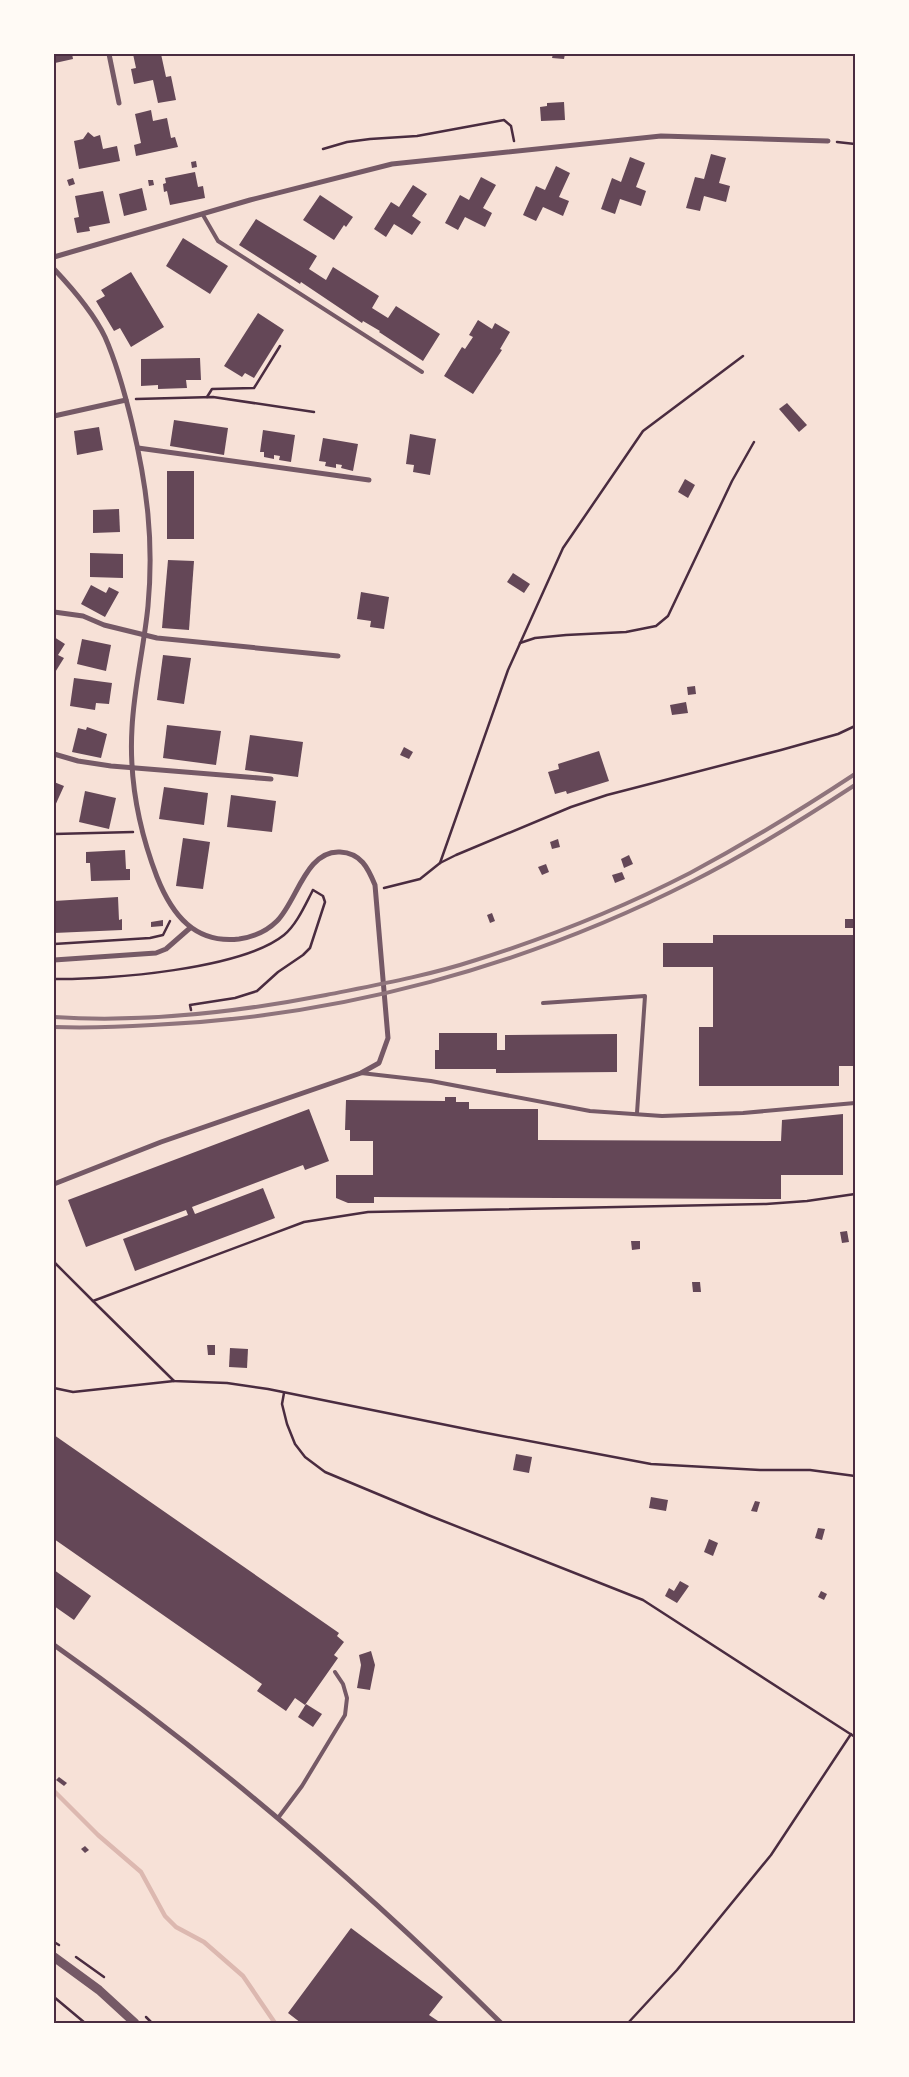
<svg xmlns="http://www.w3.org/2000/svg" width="909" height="2077" font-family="Lora,serif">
  <rect width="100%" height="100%" fill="#f7e1d7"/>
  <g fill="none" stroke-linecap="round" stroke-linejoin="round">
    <polyline stroke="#dcb8b0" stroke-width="4.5" points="54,1791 98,1835 141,1872 165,1916 176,1927 204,1942 243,1976 275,2023"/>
  </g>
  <g fill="#644757">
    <polygon points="54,54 72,54 73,59 55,63"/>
    <polygon points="133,54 161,54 166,77 171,76 176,100 158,103 153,80 134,84 131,69 136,68"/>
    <polygon points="553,54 565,54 564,59 552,58"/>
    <polygon points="564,102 565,120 541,121 540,107 547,106 547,103"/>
    <polygon points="151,110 153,121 167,118 171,138 175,137 178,147 136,156 134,145 141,143 135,114"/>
    <polygon points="88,132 94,137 100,135 103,149 117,146 120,161 79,169 74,141 83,139"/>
    <polygon points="711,154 726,158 719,183 730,186 726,202 704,196 700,211 686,208 695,177 704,179"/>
    <polygon points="630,157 645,163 636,187 646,191 641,206 620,199 615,214 601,209 612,178 621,182"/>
    <polygon points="196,161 197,167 192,168 191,162"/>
    <polygon points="556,166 570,173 559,197 569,201 563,216 543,207 536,221 523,215 536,186 545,190"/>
    <polygon points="195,172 198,187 203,186 205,198 170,205 167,191 164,192 163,184 166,183 165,178"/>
    <polygon points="481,177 496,185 483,208 492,213 485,227 465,217 458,230 445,223 460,195 469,200"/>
    <polygon points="73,178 75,184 69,186 67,180"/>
    <polygon points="148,180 153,180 154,185 149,186"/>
    <polygon points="413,185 427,194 412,216 421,222 412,235 394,224 386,237 374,229 391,202 399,207"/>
    <polygon points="142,188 147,210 124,216 119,194"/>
    <polygon points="103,191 110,223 89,227 90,231 77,233 74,218 79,217 75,196"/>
    <polygon points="320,195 353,217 346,227 344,225 334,240 303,220"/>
    <polygon points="256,219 317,256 309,269 326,280 333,267 379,296 372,308 388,318 396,306 440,334 423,361 379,332 380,331 363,321 362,323 301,282 300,284 239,245"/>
    <polygon points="183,238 228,266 210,294 166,266"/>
    <polygon points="131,272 164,327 131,347 120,328 114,331 96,301 105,296 101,290"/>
    <polygon points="258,313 284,330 254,378 245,373 242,377 224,366"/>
    <polygon points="478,320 492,329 495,323 510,332 500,349 502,350 473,394 444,376 462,347 465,349 473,337 469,335"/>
    <polygon points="200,358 201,380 186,380 187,388 158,389 158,385 141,386 141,359"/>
    <polygon points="787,403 807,425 799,432 779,409"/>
    <polygon points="174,420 228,428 224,455 170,446"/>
    <polygon points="99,427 103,450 77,455 74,431"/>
    <polygon points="263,430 295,435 291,462 279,460 280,456 274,455 274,459 264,457 264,452 260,452"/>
    <polygon points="410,434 436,439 430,475 413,472 414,465 406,464"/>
    <polygon points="323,438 358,444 353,471 341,468 342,465 336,464 336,468 325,466 326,462 319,461"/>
    <rect x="167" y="471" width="27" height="68"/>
    <polygon points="685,479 695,485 688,498 678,492"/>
    <polygon points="119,509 120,532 93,533 93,510"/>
    <polygon points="90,553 123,554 123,578 90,577"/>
    <polygon points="168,560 194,561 189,630 162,628"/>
    <polygon points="513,573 530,584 524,593 507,582"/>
    <polygon points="91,585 106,593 109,587 119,592 105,617 81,604"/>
    <polygon points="361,592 389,597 384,629 370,627 371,621 357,619"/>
    <polygon points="54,637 65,644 58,655 64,658 54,674"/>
    <polygon points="82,639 111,645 106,671 77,664"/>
    <polygon points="163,655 191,658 184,704 157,700"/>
    <polygon points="74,678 112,683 109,704 96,703 95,710 70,706"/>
    <polygon points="695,686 696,694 688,695 687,687"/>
    <polygon points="686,702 688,713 672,715 670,705"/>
    <polygon points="167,725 221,731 216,765 163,758"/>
    <polygon points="87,727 107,734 101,758 72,752 78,728 86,730"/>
    <polygon points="250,735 303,742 298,777 245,770"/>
    <polygon points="404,747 413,752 409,759 400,755"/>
    <polygon points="599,751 609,781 567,794 566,791 555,794 548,772 559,769 558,764"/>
    <polygon points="54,782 64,786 54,808"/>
    <polygon points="164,787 208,793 204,825 159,819"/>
    <polygon points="85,791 116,798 109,829 79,822"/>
    <polygon points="231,795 276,801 272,832 227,827"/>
    <polygon points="183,838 210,842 203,889 176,886"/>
    <polygon points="558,839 560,847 552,849 550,842"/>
    <polygon points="125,850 126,869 130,869 130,880 91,881 90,863 86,863 86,852"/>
    <polygon points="629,855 633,864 624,868 621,859"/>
    <polygon points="546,864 549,872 542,875 538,867"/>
    <polygon points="622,872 625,879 615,883 612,875"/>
    <polygon points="118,897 119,920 122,919 122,930 54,933 54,901"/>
    <polygon points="492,913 495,921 490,923 487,915"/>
    <rect x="845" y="919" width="10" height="9"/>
    <polygon points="163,920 163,926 151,927 151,922"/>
    <polygon points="713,935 855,935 855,1066 839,1066 839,1086 699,1086 699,1027 713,1027 713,967 663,967 663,943 713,943"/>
    <polygon points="439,1033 497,1033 497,1050 505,1050 505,1035 617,1034 617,1072 496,1073 496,1069 435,1069 435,1050 439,1050"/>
    <polygon points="445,1097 456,1097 456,1102 469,1102 469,1109 538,1109 538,1140 781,1141 782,1120 843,1114 843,1175 781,1175 781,1199 374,1197 374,1203 348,1203 336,1198 336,1175 373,1175 373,1141 350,1141 350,1130 345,1130 346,1100 445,1101"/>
    <polygon points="309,1109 329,1161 305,1170 303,1165 192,1207 195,1214 263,1188 275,1218 135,1271 123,1239 188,1215 186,1210 86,1247 68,1200"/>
    <polygon points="847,1231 849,1242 842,1243 840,1232"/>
    <polygon points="631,1241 640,1241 640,1249 632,1250"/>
    <polygon points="692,1282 700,1282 701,1292 693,1292"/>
    <polygon points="207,1345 215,1345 215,1355 208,1355"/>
    <polygon points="230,1348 248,1349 247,1368 229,1367"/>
    <polygon points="54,1435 339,1633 337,1636 344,1642 334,1655 338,1658 305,1705 295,1698 286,1711 257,1691 262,1684 54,1539"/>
    <polygon points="516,1454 532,1457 529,1473 513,1470"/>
    <polygon points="651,1497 668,1500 666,1511 649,1508"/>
    <polygon points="755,1501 760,1502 757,1512 751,1511"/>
    <polygon points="818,1528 825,1529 822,1540 815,1538"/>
    <polygon points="709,1539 718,1543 713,1556 704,1552"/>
    <polygon points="54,1570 91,1596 74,1620 54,1606"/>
    <polygon points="680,1581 689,1586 677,1603 665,1596 669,1588 674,1591"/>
    <polygon points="821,1591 827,1594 824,1600 818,1597"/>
    <polygon points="371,1651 375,1665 370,1690 357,1688 361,1665 359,1655"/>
    <polygon points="306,1704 322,1714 313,1727 298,1717"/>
    <polygon points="59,1777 67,1783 64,1786 56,1780"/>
    <polygon points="85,1846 89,1850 85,1853 81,1849"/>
    <polygon points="351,1928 443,1997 429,2015 441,2023 301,2023 288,2013"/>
  </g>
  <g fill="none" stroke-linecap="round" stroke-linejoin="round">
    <g stroke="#4a2c40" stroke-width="2.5">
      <polyline points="837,142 855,144"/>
      <polyline points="323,149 347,142 370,139 417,136 504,120 511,126 514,141"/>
      <polyline points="207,397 212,389 254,388 280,346"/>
      <polyline points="136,399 213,397 314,412"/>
      <polyline points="520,643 535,638 566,635 626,632 656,626 668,616 732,481 754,442"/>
      <polyline points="54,834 133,832"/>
      <polyline points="440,863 508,670 563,548 643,431 743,356"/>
      <polyline points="384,888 420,879 440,863 456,855 571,807 607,795 781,750 838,734 855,726"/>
      <polyline points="54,944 150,938 163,935 170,921"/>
      <path d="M54,979C109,980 242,969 284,935C297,924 305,905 313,890"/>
      <polyline points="191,1010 190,1005 235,998 257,991 278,972 303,955 310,948 325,902 323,896 313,890"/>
      <polyline points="54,1262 93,1301 304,1222 368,1212 766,1204 807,1201 855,1194"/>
      <polyline points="93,1301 174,1381 227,1383 268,1389 481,1432 651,1464 760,1470 810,1470 855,1476"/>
      <polyline points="54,1388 73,1392 174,1381"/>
      <polyline points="284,1393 282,1404 287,1424 295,1444 305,1457 325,1472 428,1515 643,1600 855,1737"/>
      <polyline points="54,1942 59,1945"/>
      <polyline points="76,1957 104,1977"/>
      <polyline points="54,1997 85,2023"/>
      <polyline points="146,2017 152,2023"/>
      <polyline points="628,2023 677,1970 771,1855 851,1734"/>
    </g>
    <g stroke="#755966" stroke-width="4">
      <polyline points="203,215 218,241 422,372"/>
      <polyline points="543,1003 645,996 637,1113"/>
      <polyline points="361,1073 431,1081 590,1111 662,1116 743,1113 855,1103"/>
      <polyline points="278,1818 302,1786 345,1715 347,1698 343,1684 335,1672"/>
    </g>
    <g stroke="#755966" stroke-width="5">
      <polyline points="109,54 119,103"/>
      <polyline points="54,257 250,200 392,164 661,136 828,141"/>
      <path d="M54,269C71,287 94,314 105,337C117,364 125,394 132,423C147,486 154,541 148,606C144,647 134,687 132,728C129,778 139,830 157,877C172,915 195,944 239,939C253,937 267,931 277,921C297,901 306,850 340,852C361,853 368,868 375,885L388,1038L379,1063L361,1073L161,1142L54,1184"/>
      <polyline points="54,416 126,400"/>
      <polyline points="138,448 369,480"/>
      <polyline points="54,612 83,616 104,625 157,638 338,656"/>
      <polyline points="54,754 78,761 111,766 271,779"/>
      <polyline points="54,960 156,953 166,949 190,928"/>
      <path d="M54,1645C213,1757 362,1885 501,2023"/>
    </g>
    <polyline stroke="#755966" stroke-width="9" points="54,1957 99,1990 135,2023"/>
    <g stroke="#8f747c" stroke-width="4">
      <path d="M54,1017C144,1023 238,1012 326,995C376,985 427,976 476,960C549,937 622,908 690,873C746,843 802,809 855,774"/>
      <path d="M54,1027C86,1028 119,1027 152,1025C340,1017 526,966 693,881C749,853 803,819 855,785"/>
    </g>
  </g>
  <rect width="909" height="2077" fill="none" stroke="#fffaf5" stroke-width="110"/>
  <rect x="55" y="55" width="799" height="1967" fill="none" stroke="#4a2c40" stroke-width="2"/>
</svg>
